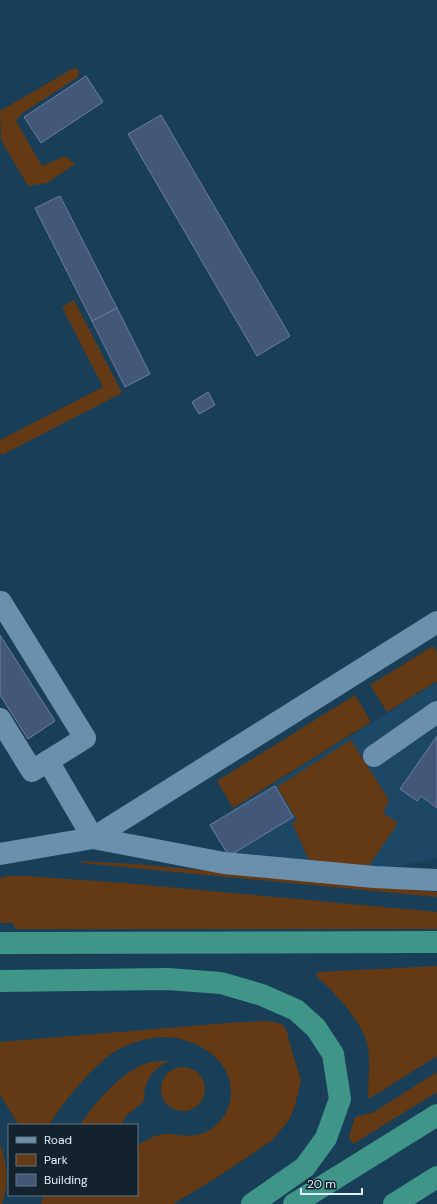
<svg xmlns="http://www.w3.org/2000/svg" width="437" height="1204" font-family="'DM Sans',sans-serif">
  <rect width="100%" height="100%" fill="#193e57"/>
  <polygon fill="#1c4866" points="437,682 437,858 371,872 228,857 209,824"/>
  <g fill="#633a13">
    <polygon points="77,68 79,72 78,77 21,114 16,121 42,166 65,156 75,164 47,183 28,186 1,140 0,111 72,69"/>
    <polygon points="74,300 122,393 2,455 0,452 0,440 103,387 62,307"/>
    <polygon points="433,646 437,652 437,681 387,712 370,685"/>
    <polygon points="355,695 371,722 233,808 217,781"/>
    <polygon points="351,740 389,800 383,813 398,823 368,867 309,860 292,823 297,820 277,787"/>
    <polygon points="80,861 135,864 437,892 437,897 82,863"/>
    <polygon points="8,876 27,876 124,883 437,912 437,929 15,929 13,923 0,923 0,878"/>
    <path d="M437,966V1056L372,1097L368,1098C368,1080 371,1060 367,1043C361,1021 334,991 317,977L316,974L319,972Z"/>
    <path d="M266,1021C279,1023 287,1023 288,1037L301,1081L294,1109L289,1120L281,1130L271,1141L255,1152L216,1178L173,1204H41L44,1195H137V1146C146,1139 159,1133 171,1134C187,1136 200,1138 214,1127C224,1119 231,1106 231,1093C232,1059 196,1038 165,1037C150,1037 134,1042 121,1048C97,1060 63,1102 49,1125H19L0,1095V1042L227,1023Z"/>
    <path d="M169,1061C151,1070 144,1081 144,1101L126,1116L121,1125H80C93,1105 121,1072 145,1064C153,1061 161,1061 169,1061Z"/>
    <circle cx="183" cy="1089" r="22"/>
    <polygon points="437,1072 437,1092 353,1144 349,1137 355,1117 374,1112"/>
    <path d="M0,1144C7,1163 9,1185 2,1204H0Z"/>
  </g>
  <g fill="#435779" stroke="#697ea2">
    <polygon points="86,76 103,102 41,143 24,117"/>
    <polygon points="161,115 290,336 257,356 128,134"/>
    <polygon points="60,196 117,308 92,321 35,208"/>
    <polygon points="117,308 150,374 125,387 92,321"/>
    <polygon points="208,392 215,405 199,414 192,402"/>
    <polygon points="0,635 55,721 28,739 0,695"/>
    <polygon points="437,736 437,808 421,796 417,801 400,789"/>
    <polygon points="275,786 293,817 229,856 210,825"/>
  </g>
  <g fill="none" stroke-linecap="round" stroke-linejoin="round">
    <g stroke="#6a90ad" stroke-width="22">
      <polyline points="0,602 1,602 85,738 32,771 0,719"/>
      <polyline points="374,756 437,712"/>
      <polyline points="48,761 93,838 224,863 374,877 437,880"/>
      <polyline points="0,854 93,838 437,622"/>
    </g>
    <g stroke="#3f9587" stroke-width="22">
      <polyline points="0,943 437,942"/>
      <polyline points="0,981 168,979 221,983 262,995 296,1010 316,1028 333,1054 340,1099 326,1138 305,1167 252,1204"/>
      <polyline points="294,1204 437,1115"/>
      <polyline points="394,1204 437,1177"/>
    </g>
  </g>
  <rect x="8" y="1124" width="130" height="72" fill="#13232e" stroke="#657581"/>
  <rect x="16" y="1137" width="20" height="6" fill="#6a90ad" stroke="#657581"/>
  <text x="44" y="1144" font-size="12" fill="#e0f0fd">Road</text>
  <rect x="16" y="1154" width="20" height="12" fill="#633a13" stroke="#657581"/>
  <text x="44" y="1164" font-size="12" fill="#e0f0fd">Park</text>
  <rect x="16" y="1174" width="20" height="12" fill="#435779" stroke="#657581"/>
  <text x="44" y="1184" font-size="12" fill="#e0f0fd">Building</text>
  <path d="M301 1188v6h61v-6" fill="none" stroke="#e0f0fd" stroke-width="2"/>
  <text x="307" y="1188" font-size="12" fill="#e0f0fd" stroke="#13232e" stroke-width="3" paint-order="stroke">20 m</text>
</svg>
